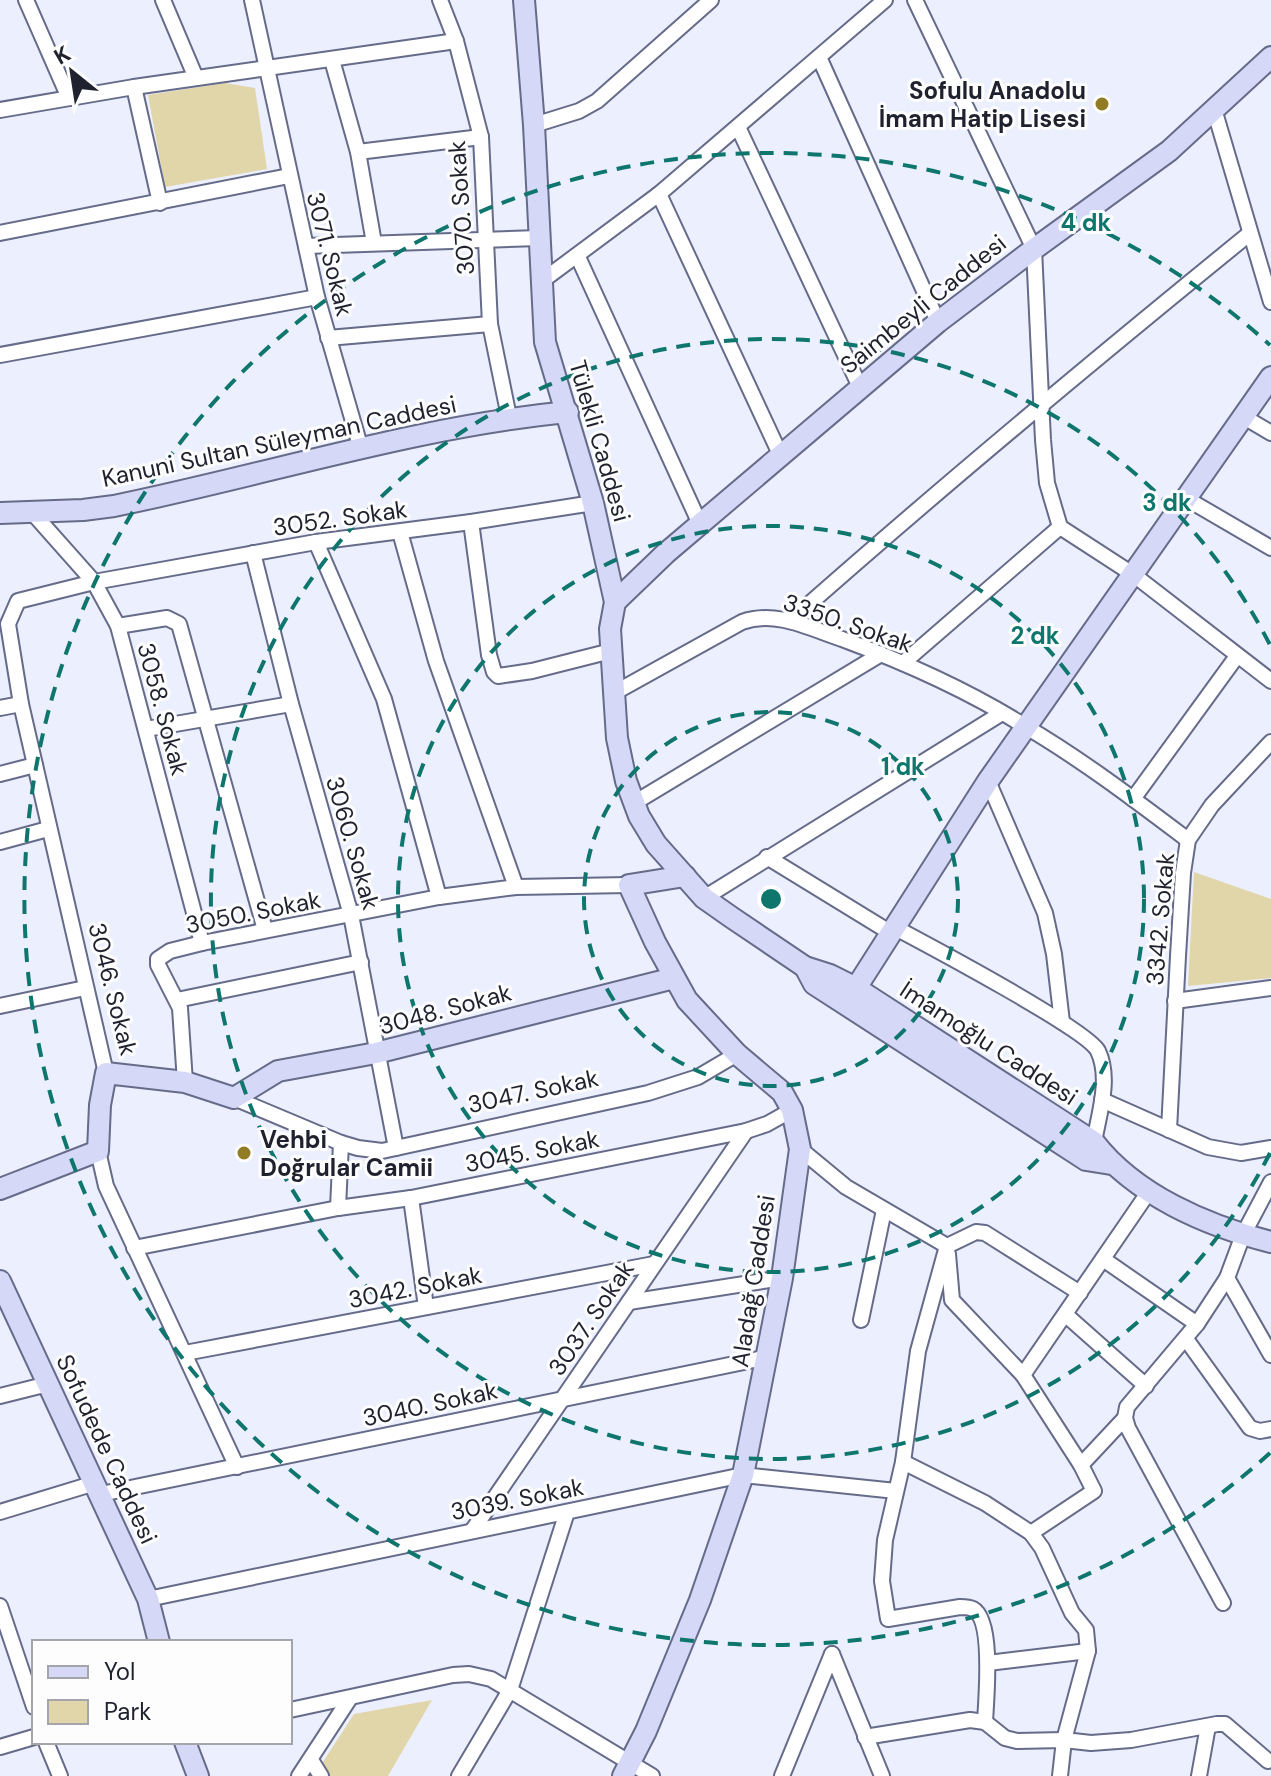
<svg xmlns="http://www.w3.org/2000/svg" width="1271" height="1776" font-family="'DM Sans',sans-serif">
  <rect width="100%" height="100%" fill="#eceffd"/>
  <g fill="#e1d6aa">
    <polygon points="225,83 255,88 267,169 165,187 148,95"/>
    <polygon points="1194,872 1271,899 1271,978 1188,986"/>
    <polygon points="432,1700 388,1776 324,1776 319,1768 354,1714"/>
  </g>
  <g fill="none" stroke-linecap="round" stroke-linejoin="round">
    <g stroke="#656b89" stroke-width="18">
      <g id="street">
        <polyline points="26,0 69,98"/>
        <polyline points="163,0 196,78"/>
        <polyline points="252,0 317,297 361,449"/>
        <polyline points="440,0 456,41 481,137 490,324 509,417"/>
        <polyline points="915,0 1034,249 1043,440 1047,483 1060,527 1134,575 1271,681"/>
        <polyline points="819,57 938,322"/>
        <polyline points="332,60 358,152 374,243"/>
        <polyline points="134,87 160,203"/>
        <polyline points="1214,109 1271,302"/>
        <polyline points="0,110 134,87 456,41"/>
        <polyline points="534,125 579,111 597,101 711,0"/>
        <polyline points="738,127 860,387"/>
        <polyline points="358,152 481,137"/>
        <polyline points="659,194 780,454"/>
        <polyline points="0,233 289,176"/>
        <polyline points="306,246 539,238"/>
        <polyline points="578,257 700,524"/>
        <polyline points="542,281 659,194 885,0"/>
        <polyline points="328,338 490,324"/>
        <polyline points="0,355 317,297"/>
        <polyline points="1244,417 1271,433"/>
        <polyline points="1187,499 1271,548"/>
        <polyline points="31,511 94,582 118,626 202,943"/>
        <polyline points="471,522 489,655 494,672 498,676 532,671 611,651"/>
        <polyline points="400,532 436,661 516,887"/>
        <polyline points="316,542 384,699 439,897"/>
        <polyline points="253,553 291,704 351,915 396,1148"/>
        <path d="M790,621C940,488 1094,360 1249,234"/>
        <polyline points="118,626 167,618 179,624 265,930"/>
        <polyline points="903,663 1060,527"/>
        <path d="M614,693L742,622C776,610 809,628 842,639C904,662 967,690 1023,725C1081,759 1135,800 1188,840"/>
        <polyline points="0,708 21,704"/>
        <polyline points="146,729 291,704"/>
        <polyline points="0,774 35,765"/>
        <polyline points="988,781 1045,913 1054,954 1062,1022"/>
        <polyline points="1133,799 1237,656"/>
        <polyline points="634,803 881,654"/>
        <polyline points="0,842 48,829"/>
        <polyline points="767,857 891,933"/>
        <polyline points="704,898 1002,713"/>
        <path d="M894,927C926,944 1088,1030 1098,1051C1111,1078 1099,1114 1094,1142"/>
        <polyline points="177,1000 361,962"/>
        <polyline points="1175,1001 1271,988"/>
        <polyline points="0,1006 85,988"/>
        <polyline points="106,1073 21,704 8,624 18,601 94,582 316,542 471,522 593,503"/>
        <polyline points="185,1082 180,1008 158,965 158,959 170,951 202,943 439,897 516,887 629,885"/>
        <polyline points="234,1098 341,1143 358,1148 382,1151 648,1093 698,1077 737,1054"/>
        <polyline points="1102,1100 1208,1147 1241,1153 1271,1148"/>
        <polyline points="1169,1130 1178,956 1183,873 1188,840 1212,805 1271,742"/>
        <polyline points="800,1149 846,1187 947,1246 976,1232 985,1233 1080,1293"/>
        <polyline points="98,1151 106,1186 237,1467"/>
        <polyline points="411,1198 426,1307"/>
        <polyline points="338,1208 341,1143"/>
        <path d="M947,1246L918,1351L903,1462L885,1540L882,1581L888,1619L960,1607C964,1607 969,1607 973,1609C994,1620 986,1701 985,1722"/>
        <polyline points="134,1248 338,1208 411,1198 746,1131 767,1124 792,1110"/>
        <polyline points="948,1254 952,1300 1023,1375 1081,1465 1094,1491 1031,1533"/>
        <polyline points="1103,1259 1197,1324"/>
        <polyline points="1227,1278 1271,1355"/>
        <polyline points="629,1302 782,1278"/>
        <polyline points="1066,1315 1146,1386"/>
        <polyline points="861,1320 884,1210"/>
        <polyline points="1186,1339 1250,1428 1260,1431 1271,1429"/>
        <polyline points="185,1353 654,1264"/>
        <polyline points="1023,1375 1150,1190"/>
        <polyline points="0,1396 48,1384"/>
        <polyline points="903,1462 985,1503 1031,1533 1042,1548 1072,1613 1086,1630 1088,1651 1064,1740 1060,1776"/>
        <polyline points="1081,1465 1125,1418"/>
        <polyline points="101,1494 768,1357"/>
        <polyline points="0,1512 95,1483"/>
        <polyline points="472,1531 746,1131"/>
        <polyline points="148,1599 743,1475 896,1491"/>
        <polyline points="1223,1603 1128,1428 1125,1418 1127,1407 1197,1324 1227,1278 1243,1235 1271,1182"/>
        <polyline points="0,1606 34,1707"/>
        <polyline points="832,1654 882,1776"/>
        <polyline points="988,1663 1088,1651"/>
        <polyline points="290,1710 453,1675 469,1674 491,1679 652,1776"/>
        <polyline points="865,1737 970,1720 985,1722 1005,1738 1017,1741 1064,1740 1091,1743 1131,1740 1217,1724 1225,1724 1268,1761"/>
        <polyline points="46,1742 60,1776"/>
        <polyline points="0,1747 34,1737"/>
        <polyline points="311,1760 321,1776"/>
        <polyline points="299,1776 350,1698"/>
        <polyline points="459,1776 510,1690 567,1512"/>
        <polyline points="782,1776 832,1654"/>
        <polyline points="1199,1776 1208,1726"/>
      </g>
    </g>
    <g stroke="#656b89" stroke-width="24">
      <g id="secondary">
        <path d="M524,0L534,125L545,342L593,503L615,602L610,629L617,738L626,781L639,816L656,844L704,898L731,917L805,967L830,975L856,988L1094,1142C1135,1195 1207,1226 1271,1242"/>
        <path d="M0,513L83,510L114,506C266,475 414,427 568,412"/>
        <polyline points="615,602 666,553 938,322 1034,249 1169,151 1271,57"/>
        <polyline points="805,967 814,984 1086,1160 1111,1164"/>
        <polyline points="856,988 988,781 1271,377"/>
        <polyline points="0,1189 98,1151 100,1105 106,1073 185,1082 234,1098 278,1071 376,1053 674,978"/>
        <polyline points="0,1281 148,1599 159,1642"/>
        <polyline points="185,1742 198,1776"/>
        <polyline points="623,1776 646,1731 700,1600 743,1475 782,1278 800,1149 792,1110 782,1092 737,1054 687,1000 655,942 629,885 685,876"/>
      </g>
    </g>
    <use href="#street" stroke="#fff" stroke-width="14"/>
    <use href="#secondary" stroke="#d5d9f7" stroke-width="20"/>
  </g>
  <g fill="none" stroke="#0f766e" stroke-width="4" stroke-dasharray="14 10">
    <circle cx="771" cy="899" r="187"/>
    <circle cx="771" cy="899" r="373"/>
    <path d="M1270 1153A560 560 0 1 1 1270 645"/>
    <path d="M1270 1453A746 746 0 1 1 1270 345"/>
  </g>
  <g fill="#917c23" stroke="#fdfdfd" stroke-width="3">
    <circle cx="1102" cy="104" r="8"/>
    <circle cx="244" cy="1153" r="8"/>
  </g>
  <g text-anchor="middle" dominant-baseline="central" stroke-width="6" stroke-linejoin="round" paint-order="stroke">
    <g font-size="24" font-weight="bold" fill="#1f222e" stroke="#fdfdfd" text-anchor="end">
      <text x="1086" y="90">Sofulu Anadolu<tspan x="1086" dy="28">İmam Hatip Lisesi</tspan></text>
      <text x="260" y="1139" text-anchor="start">Vehbi<tspan x="260" dy="28">Doğrular Camii</tspan></text>
    </g>
    <g font-size="24" fill="#1f222e" stroke="#fdfdfd">
      <text transform="translate(461 208) rotate(-94)">3070. Sokak</text>
      <text transform="translate(330 254) rotate(76)">3071. Sokak</text>
      <text transform="translate(923 304) rotate(-39)">Saimbeyli Caddesi</text>
      <text transform="translate(279 441) rotate(-12)">Kanuni Sultan Süleyman Caddesi</text>
      <text transform="translate(600 441) rotate(74)">Tülekli Caddesi</text>
      <text transform="translate(340 518) rotate(-8)">3052. Sokak</text>
      <text transform="translate(848 623) rotate(19)">3350. Sokak</text>
      <text transform="translate(163 709) rotate(75)">3058. Sokak</text>
      <text transform="translate(353 843) rotate(74)">3060. Sokak</text>
      <text transform="translate(253 912) rotate(-11)">3050. Sokak</text>
      <text transform="translate(1160 919) rotate(-85)">3342. Sokak</text>
      <text transform="translate(113 989) rotate(76)">3046. Sokak</text>
      <text transform="translate(445 1009) rotate(-15)">3048. Sokak</text>
      <text transform="translate(989 1043) rotate(33)">İmamoğlu Caddesi</text>
      <text transform="translate(533 1091) rotate(-12)">3047. Sokak</text>
      <text transform="translate(532 1151) rotate(-11)">3045. Sokak</text>
      <text transform="translate(753 1281) rotate(-81)">Aladağ Caddesi</text>
      <text transform="translate(415 1287) rotate(-11)">3042. Sokak</text>
      <text transform="translate(591 1318) rotate(-56)">3037. Sokak</text>
      <text transform="translate(430 1404) rotate(-12)">3040. Sokak</text>
      <text transform="translate(107 1449) rotate(65)">Sofudede Caddesi</text>
      <text transform="translate(517 1499) rotate(-11)">3039. Sokak</text>
    </g>
  </g>
  <circle cx="771" cy="899" r="12" fill="#0f766e" stroke="#fdfdfd" stroke-width="4"/>
  <g font-size="24" text-anchor="middle" font-weight="bold" fill="#0f766e" stroke="#fdfdfd" stroke-width="6" stroke-linejoin="round" paint-order="stroke">
    <text x="1086" y="231">4 dk</text>
    <text x="1167" y="511">3 dk</text>
    <text x="1035" y="644">2 dk</text>
    <text x="903" y="775">1 dk</text>
  </g>
  <rect x="32" y="1640" width="260" height="104" fill="#fdfdfd" stroke="#a4a5aa" stroke-width="2"/>
  <rect x="48" y="1666" width="40" height="12" fill="#d5d9f7" stroke="#a4a5aa" stroke-width="2"/>
  <text x="104" y="1680" font-size="24" fill="#1f222e">Yol</text>
  <rect x="48" y="1700" width="40" height="24" fill="#e1d6aa" stroke="#a4a5aa" stroke-width="2"/>
  <text x="104" y="1720" font-size="24" fill="#1f222e">Park</text>
  <g transform="translate(72 72) rotate(330)" stroke="#fdfdfd" stroke-width="6" paint-order="stroke">
  <path d="M0-6L14 30L0 20L-14 30Z" fill="#1f222e"/>
  <text y="-12" font-size="22" font-weight="bold" text-anchor="middle" fill="#1f222e">K</text>
  </g>
</svg>
